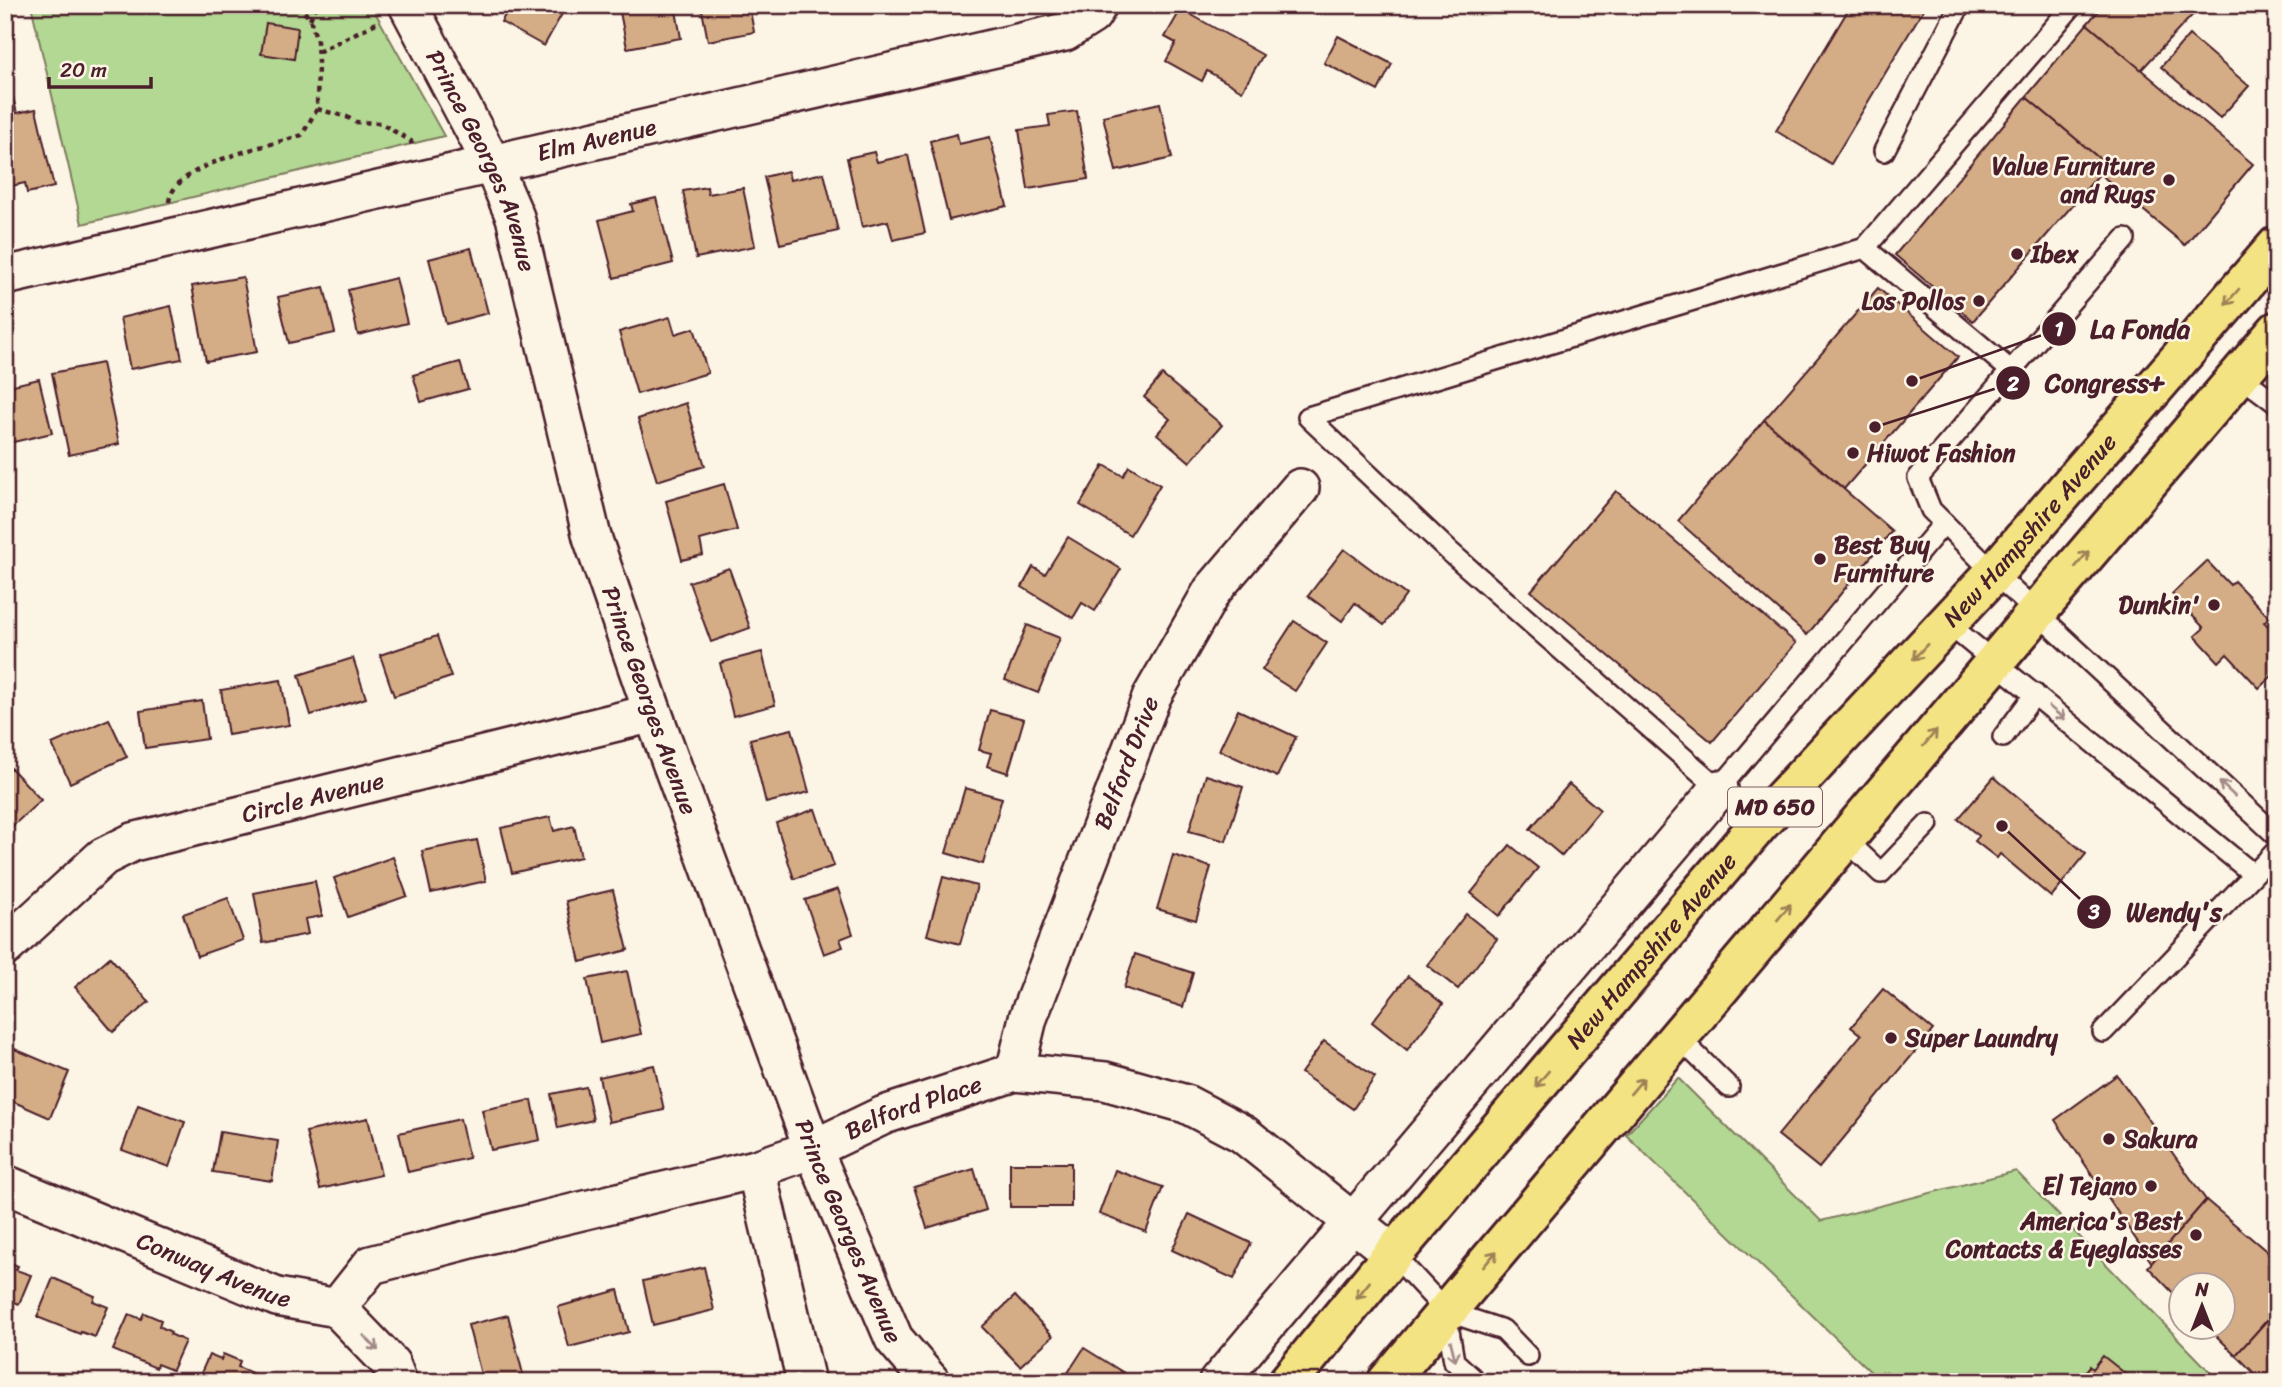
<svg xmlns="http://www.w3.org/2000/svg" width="2282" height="1387" font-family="Sriracha,sans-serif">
  <rect width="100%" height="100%" fill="#fcf5e5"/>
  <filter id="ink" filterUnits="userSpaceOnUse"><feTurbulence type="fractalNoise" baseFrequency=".0143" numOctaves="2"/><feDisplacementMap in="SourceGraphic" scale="14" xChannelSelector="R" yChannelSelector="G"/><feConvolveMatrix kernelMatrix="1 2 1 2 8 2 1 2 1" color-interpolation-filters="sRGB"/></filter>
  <g filter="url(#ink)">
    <g fill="#b3d893" stroke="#7e7c5f" stroke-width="2">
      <polygon points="31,5 371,5 444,136 82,224"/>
      <polygon points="1678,1078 1821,1221 2016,1171 2220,1382 1881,1382 1626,1135"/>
    </g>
    <g fill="#d4ac85" stroke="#4a1f2b" stroke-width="2">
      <polygon points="511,5 567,5 544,46 501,22"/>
      <polygon points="657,5 675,5 681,38 627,48 620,12"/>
      <polygon points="701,5 749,5 754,32 708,41"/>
      <polygon points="1851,5 1926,5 1831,164 1776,131"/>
      <polygon points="2103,5 2198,5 2199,8 2141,70 2087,24"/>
      <polygon points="1181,9 1263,55 1242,91 1207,71 1202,81 1166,61 1176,43 1165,37"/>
      <polygon points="266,23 298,28 294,59 261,54"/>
      <polygon points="2087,24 2253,164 2185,245 2100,174 2107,165 2026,97"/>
      <polygon points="2189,35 2249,86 2220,118 2161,67"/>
      <polygon points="1338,36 1392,64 1378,91 1324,63"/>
      <polygon points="8,78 17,113 36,109 54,187 27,193 25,183 11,186 5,163 5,79"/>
      <polygon points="2026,97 2107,165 1973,321 1895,255"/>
      <polygon points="1160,103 1172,158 1116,171 1103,116"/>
      <polygon points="1077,111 1088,179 1028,189 1019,130 1050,126 1048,115"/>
      <polygon points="957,134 959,144 990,137 1007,206 949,220 930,141"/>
      <polygon points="874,152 877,162 908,155 925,233 893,240 888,221 862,227 847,158"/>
      <polygon points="788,171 790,180 824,173 838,231 780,244 764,177"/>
      <polygon points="707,187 708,194 743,188 755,246 696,258 683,191"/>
      <polygon points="656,198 673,263 614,278 599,220 633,211 631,204"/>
      <polygon points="471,248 488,313 446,324 429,259"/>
      <polygon points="243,277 257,352 206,361 192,286"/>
      <polygon points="396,278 407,323 358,335 348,290"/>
      <polygon points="324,287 335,333 289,343 278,297"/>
      <polygon points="1878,288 1958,357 1844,489 1764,420"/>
      <polygon points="171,306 182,359 130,369 120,318"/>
      <polygon points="670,317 675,334 694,328 708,373 637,394 619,332"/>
      <polygon points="460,362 468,389 421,402 413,375"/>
      <polygon points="102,363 119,444 69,455 52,373"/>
      <polygon points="1162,375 1222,425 1190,462 1157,434 1170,419 1144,397"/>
      <polygon points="39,379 52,433 5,444 5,387"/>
      <polygon points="686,403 705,466 657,481 638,419"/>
      <polygon points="1764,420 1892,531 1807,635 1678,521"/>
      <polygon points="1104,465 1123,476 1129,466 1160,485 1130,535 1080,505"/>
      <polygon points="724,484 737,530 700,540 703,555 682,560 666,501"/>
      <polygon points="1616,491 1796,643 1712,742 1531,591"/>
      <polygon points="1068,537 1121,569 1095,611 1082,603 1073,618 1022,587 1033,567 1045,574"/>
      <polygon points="1344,549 1406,595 1384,625 1355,603 1342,621 1308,596"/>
      <polygon points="2207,561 2230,585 2234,581 2269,617 2264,622 2277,635 2277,671 2259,688 2227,654 2219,662 2195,636 2204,628 2172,594"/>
      <polygon points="729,568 750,628 711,642 689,582"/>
      <polygon points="1294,621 1327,643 1295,691 1262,670"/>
      <polygon points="1027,625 1060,638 1038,693 1005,680"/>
      <polygon points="437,636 451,677 394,696 380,655"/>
      <polygon points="762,652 775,705 733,716 720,663"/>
      <polygon points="353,658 366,698 311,715 299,675"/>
      <polygon points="281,680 289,725 228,735 221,690"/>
      <polygon points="202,701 207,739 145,748 140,711"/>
      <polygon points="990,710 1024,719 1008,773 987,766 991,753 979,750"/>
      <polygon points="1238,710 1296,737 1277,777 1219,750"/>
      <polygon points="109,719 127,757 70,783 52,744"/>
      <polygon points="792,729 809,792 766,803 750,739"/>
      <polygon points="11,768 41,800 5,833 5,774"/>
      <polygon points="1206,775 1243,787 1226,841 1189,831"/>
      <polygon points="1994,777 2086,854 2051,897 2000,854 1997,858 1975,841 1979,836 1958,819"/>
      <polygon points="1569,784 1600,810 1562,856 1530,829"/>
      <polygon points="965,788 1002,798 983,864 946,853"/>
      <polygon points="815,809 834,866 794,879 776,823"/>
      <polygon points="550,817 554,831 574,826 581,857 512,873 501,828"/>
      <polygon points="477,840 486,881 431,893 422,851"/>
      <polygon points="1510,845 1538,868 1499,916 1471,893"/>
      <polygon points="1173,855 1211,867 1196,920 1157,909"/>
      <polygon points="393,857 407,896 348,917 334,878"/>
      <polygon points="943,877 977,886 960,944 927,935"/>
      <polygon points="315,881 322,916 305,919 308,934 263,943 254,893"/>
      <polygon points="838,889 853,934 840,939 843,947 824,954 805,900"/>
      <polygon points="613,890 628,950 580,962 566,901"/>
      <polygon points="228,898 243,940 197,956 183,914"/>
      <polygon points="1466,914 1497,939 1458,989 1427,965"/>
      <polygon points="1135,954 1193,973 1183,1007 1124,988"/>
      <polygon points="110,957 149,1002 113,1032 75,987"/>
      <polygon points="627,971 641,1034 600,1043 587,979"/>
      <polygon points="1408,976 1443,1004 1407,1050 1372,1022"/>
      <polygon points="1883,989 1933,1030 1819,1168 1778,1135 1861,1035 1851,1027"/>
      <polygon points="1324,1041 1375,1077 1353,1109 1301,1073"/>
      <polygon points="5,1045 69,1072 50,1118 5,1098"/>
      <polygon points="654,1065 664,1110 609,1122 599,1077"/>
      <polygon points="2117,1075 2206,1200 2152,1263 2055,1120"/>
      <polygon points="586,1087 593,1120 558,1128 551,1094"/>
      <polygon points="532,1100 540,1140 491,1150 482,1110"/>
      <polygon points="138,1105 185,1122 169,1167 122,1150"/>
      <polygon points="368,1118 381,1175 320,1189 306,1132"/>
      <polygon points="460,1119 469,1158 408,1172 399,1133"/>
      <polygon points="220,1132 278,1141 272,1181 213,1172"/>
      <rect x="1010" y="1163" width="61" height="44"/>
      <polygon points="974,1169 986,1210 927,1228 914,1187"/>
      <polygon points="1115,1170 1163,1187 1146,1232 1099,1214"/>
      <polygon points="2206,1200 2277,1260 2277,1309 2236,1355 2208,1328 2222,1328 2222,1286 2180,1286 2180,1300 2148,1267"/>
      <polygon points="1189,1214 1251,1243 1234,1279 1172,1250"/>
      <polygon points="5,1254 8,1255 6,1261 18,1266 16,1270 31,1275 19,1304 5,1298"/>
      <polygon points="704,1267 714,1310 653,1325 643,1281"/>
      <polygon points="53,1278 95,1296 93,1301 108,1307 95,1337 81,1332 80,1334 37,1317"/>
      <polygon points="618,1290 629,1332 569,1347 558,1307"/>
      <polygon points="1015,1296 1053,1336 1020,1366 982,1327"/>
      <polygon points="2277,1309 2277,1382 2263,1382 2236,1355"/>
      <polygon points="144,1313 161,1320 159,1326 171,1332 170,1334 185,1341 172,1370 157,1364 156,1368 113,1350 129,1314 141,1319"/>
      <polygon points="508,1315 524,1378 511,1382 483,1382 468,1325"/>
      <polygon points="1084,1348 1124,1373 1118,1382 1062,1382"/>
      <polygon points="223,1354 240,1361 238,1367 261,1377 259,1382 197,1382 209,1355 221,1360"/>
      <polygon points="2103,1356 2136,1382 2077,1382 2090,1366 2093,1369"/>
      <polygon points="727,1375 728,1382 694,1382"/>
    </g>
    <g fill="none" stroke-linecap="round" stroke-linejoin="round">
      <g stroke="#4a1f2b" stroke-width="24">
        <g id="lane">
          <polyline points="1884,151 1960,5"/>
          <polyline points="2125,239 1918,478 1931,510 1994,573 2277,836"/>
          <polyline points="1865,248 2073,5"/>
          <polyline points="2240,376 2277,404"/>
          <polyline points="1947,623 2253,874"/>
          <polyline points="2003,737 2035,694"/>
          <polyline points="1719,789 1944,523"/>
          <polyline points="1759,824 1449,551 1308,417 1865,248 2010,370"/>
          <polyline points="1845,839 1881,873 1928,824"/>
          <polyline points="2103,1032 2277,850"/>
          <polyline points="1678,1037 1729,1087"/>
          <polyline points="1393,1254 1446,1311 1503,1330 1528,1356"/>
          <polyline points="1446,1312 1454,1361 1477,1382"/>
        </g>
      </g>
      <g stroke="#4a1f2b" stroke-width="42">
        <g id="street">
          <path id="s1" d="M408,5L492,164L515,217L592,537L653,713L813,1149L894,1339L931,1382"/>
          <path id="s2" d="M5,276L1065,32L1092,15L1098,5"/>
          <path id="s3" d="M5,947L103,857L133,842L653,713"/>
          <path id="s4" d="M1015,1072L1028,1018L1152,696L1212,591L1300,488"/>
          <polyline points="756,1169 806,1382"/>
          <path id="s5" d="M5,1184L277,1297L337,1308L391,1364L398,1382"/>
          <path id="s6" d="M337,1308L371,1265L548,1219L756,1169L813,1149L884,1115L1015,1072L1105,1081L1186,1104L1243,1134L1393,1254"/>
          <polyline points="1218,1382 1719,789"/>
        </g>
      </g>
      <g stroke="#4a1f2b" stroke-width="44">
        <g id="primary">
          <path id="s7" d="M1288,1382L1393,1254L1759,824L1994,573L2277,246"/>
          <polyline points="1387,1382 2059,586 2277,331"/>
        </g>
      </g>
      <g stroke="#4a1f2b" stroke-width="4.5" stroke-dasharray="5 5" stroke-linecap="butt">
        <polyline points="310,19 317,5"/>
        <polyline points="318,52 380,21"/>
        <polyline points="317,109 347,117 355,122 380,123 411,141 412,147"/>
        <path d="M169,202C173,163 271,146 302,135L317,109L318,62L317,41L310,19L299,5"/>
      </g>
      <use href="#lane" stroke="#fcf5e5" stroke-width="19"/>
      <use href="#street" stroke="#fcf5e5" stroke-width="37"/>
      <use href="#primary" stroke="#f4e382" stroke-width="38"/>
    </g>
    <defs><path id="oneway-shaft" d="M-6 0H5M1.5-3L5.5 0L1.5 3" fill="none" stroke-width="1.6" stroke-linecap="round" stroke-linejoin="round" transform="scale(1.75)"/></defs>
    <g stroke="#9f8156">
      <use href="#oneway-shaft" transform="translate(2232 297) rotate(131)"/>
      <use href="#oneway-shaft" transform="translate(2082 559) rotate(-50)"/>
      <use href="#oneway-shaft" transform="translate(1920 652) rotate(133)"/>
      <use href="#oneway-shaft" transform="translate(1930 738) rotate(-50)"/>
      <use href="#oneway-shaft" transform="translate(1784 912) rotate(-50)"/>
      <use href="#oneway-shaft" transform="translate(1542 1079) rotate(130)"/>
      <use href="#oneway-shaft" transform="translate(1637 1086) rotate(-50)"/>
      <use href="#oneway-shaft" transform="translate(1490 1259) rotate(-50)"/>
      <use href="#oneway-shaft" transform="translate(1363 1290) rotate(129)"/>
    </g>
    <g stroke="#a38a88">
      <use href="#oneway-shaft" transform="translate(2057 713) rotate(40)"/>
      <use href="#oneway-shaft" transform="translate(2227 789) rotate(-137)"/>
      <use href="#oneway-shaft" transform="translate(371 1343) rotate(46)"/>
      <use href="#oneway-shaft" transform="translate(1453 1351) rotate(76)"/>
    </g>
  </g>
  <g fill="#4a1f2b" stroke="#fcf5e5" stroke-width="2.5">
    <circle cx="2169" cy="180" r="7"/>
    <circle cx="2017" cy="254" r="7"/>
    <circle cx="1979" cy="301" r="7"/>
    <circle cx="1853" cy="453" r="7"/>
    <circle cx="1820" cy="559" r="7"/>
    <circle cx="2214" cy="605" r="7"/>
    <circle cx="1891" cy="1038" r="7"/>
    <circle cx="2109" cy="1139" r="7"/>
    <circle cx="2151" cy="1186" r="7"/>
    <circle cx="2196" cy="1235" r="7"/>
  </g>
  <g text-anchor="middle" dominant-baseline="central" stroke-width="5" stroke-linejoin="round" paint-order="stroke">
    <rect fill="#fcf5e5" stroke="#7f5f63" stroke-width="2" x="1728" y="787.5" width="94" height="39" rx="5"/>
    <g font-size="23" font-weight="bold" fill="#4a1f2b">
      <text x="1775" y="807">MD 650</text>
    </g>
    <g font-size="24" fill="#4a1f2b" stroke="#fcf5e5">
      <text stroke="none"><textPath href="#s2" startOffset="607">Elm Avenue</textPath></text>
      <text stroke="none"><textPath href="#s1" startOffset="173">Prince Georges Avenue</textPath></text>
      <text stroke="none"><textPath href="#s7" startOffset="1130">New Hampshire Avenue</textPath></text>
      <text stroke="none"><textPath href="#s1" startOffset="740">Prince Georges Avenue</textPath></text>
      <text stroke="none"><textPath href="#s4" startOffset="329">Belford Drive</textPath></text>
      <text stroke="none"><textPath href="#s3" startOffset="352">Circle Avenue</textPath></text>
      <text stroke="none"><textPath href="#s7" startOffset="564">New Hampshire Avenue</textPath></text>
      <text stroke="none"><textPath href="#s6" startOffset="621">Belford Place</textPath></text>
      <text stroke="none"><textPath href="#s1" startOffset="1307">Prince Georges Avenue</textPath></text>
      <text stroke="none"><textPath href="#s5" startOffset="226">Conway Avenue</textPath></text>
    </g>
    <g font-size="24" font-weight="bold" fill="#4a1f2b" stroke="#fcf5e5" text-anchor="end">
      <text x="2155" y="166">Value Furniture<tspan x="2155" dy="28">and Rugs</tspan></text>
      <text x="2031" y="254" text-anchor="start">Ibex</text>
      <text x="1965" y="301">Los Pollos</text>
      <text x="1867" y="453" text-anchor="start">Hiwot Fashion</text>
      <text x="1834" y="545" text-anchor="start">Best Buy<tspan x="1834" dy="28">Furniture</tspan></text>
      <text x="2200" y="605">Dunkin'</text>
      <text x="1905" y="1038" text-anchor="start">Super Laundry</text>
      <text x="2123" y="1139" text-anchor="start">Sakura</text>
      <text x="2137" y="1186">El Tejano</text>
      <text x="2182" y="1221">America's Best<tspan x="2182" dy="28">Contacts &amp; Eyeglasses</tspan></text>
    </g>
  </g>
  <path fill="none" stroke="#4a1f2b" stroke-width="2.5" d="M1912 381L2059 329M1875 427L2013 383M2002 826L2094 912"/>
  <g fill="#4a1f2b" stroke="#fcf5e5" stroke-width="2.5">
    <circle cx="1912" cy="381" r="7"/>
    <circle cx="1875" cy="427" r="7"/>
    <circle cx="2002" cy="826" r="7"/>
    <circle cx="2059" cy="329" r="18"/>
    <circle cx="2013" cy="383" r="18"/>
    <circle cx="2094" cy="912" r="18"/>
  </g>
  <g font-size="21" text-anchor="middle" font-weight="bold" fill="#fff">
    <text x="2059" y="336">1</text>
    <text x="2013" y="391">2</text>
    <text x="2094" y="919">3</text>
  </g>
  <g font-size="26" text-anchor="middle" font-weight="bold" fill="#4a1f2b" stroke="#fcf5e5" stroke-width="5" stroke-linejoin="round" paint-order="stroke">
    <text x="2140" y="338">La Fonda</text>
    <text x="2105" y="392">Congress+</text>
    <text x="2174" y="921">Wendy's</text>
  </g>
  <rect width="2282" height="1387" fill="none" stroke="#fcf5e5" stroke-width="28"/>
  <rect x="14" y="14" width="2254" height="1359" fill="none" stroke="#4a1f2b" stroke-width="2.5" filter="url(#ink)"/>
  <g transform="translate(2202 1306)"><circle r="33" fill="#fcf5e5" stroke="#b59f9b" stroke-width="2"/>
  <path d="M0-5L12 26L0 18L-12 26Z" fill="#4a1f2b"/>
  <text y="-10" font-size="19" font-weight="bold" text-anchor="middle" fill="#4a1f2b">N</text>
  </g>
  <path d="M49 77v10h102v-10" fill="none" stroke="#4a1f2b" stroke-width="3.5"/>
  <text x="60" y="77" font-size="21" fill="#4a1f2b" stroke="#fcf5e5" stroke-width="5" paint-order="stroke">20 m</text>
</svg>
